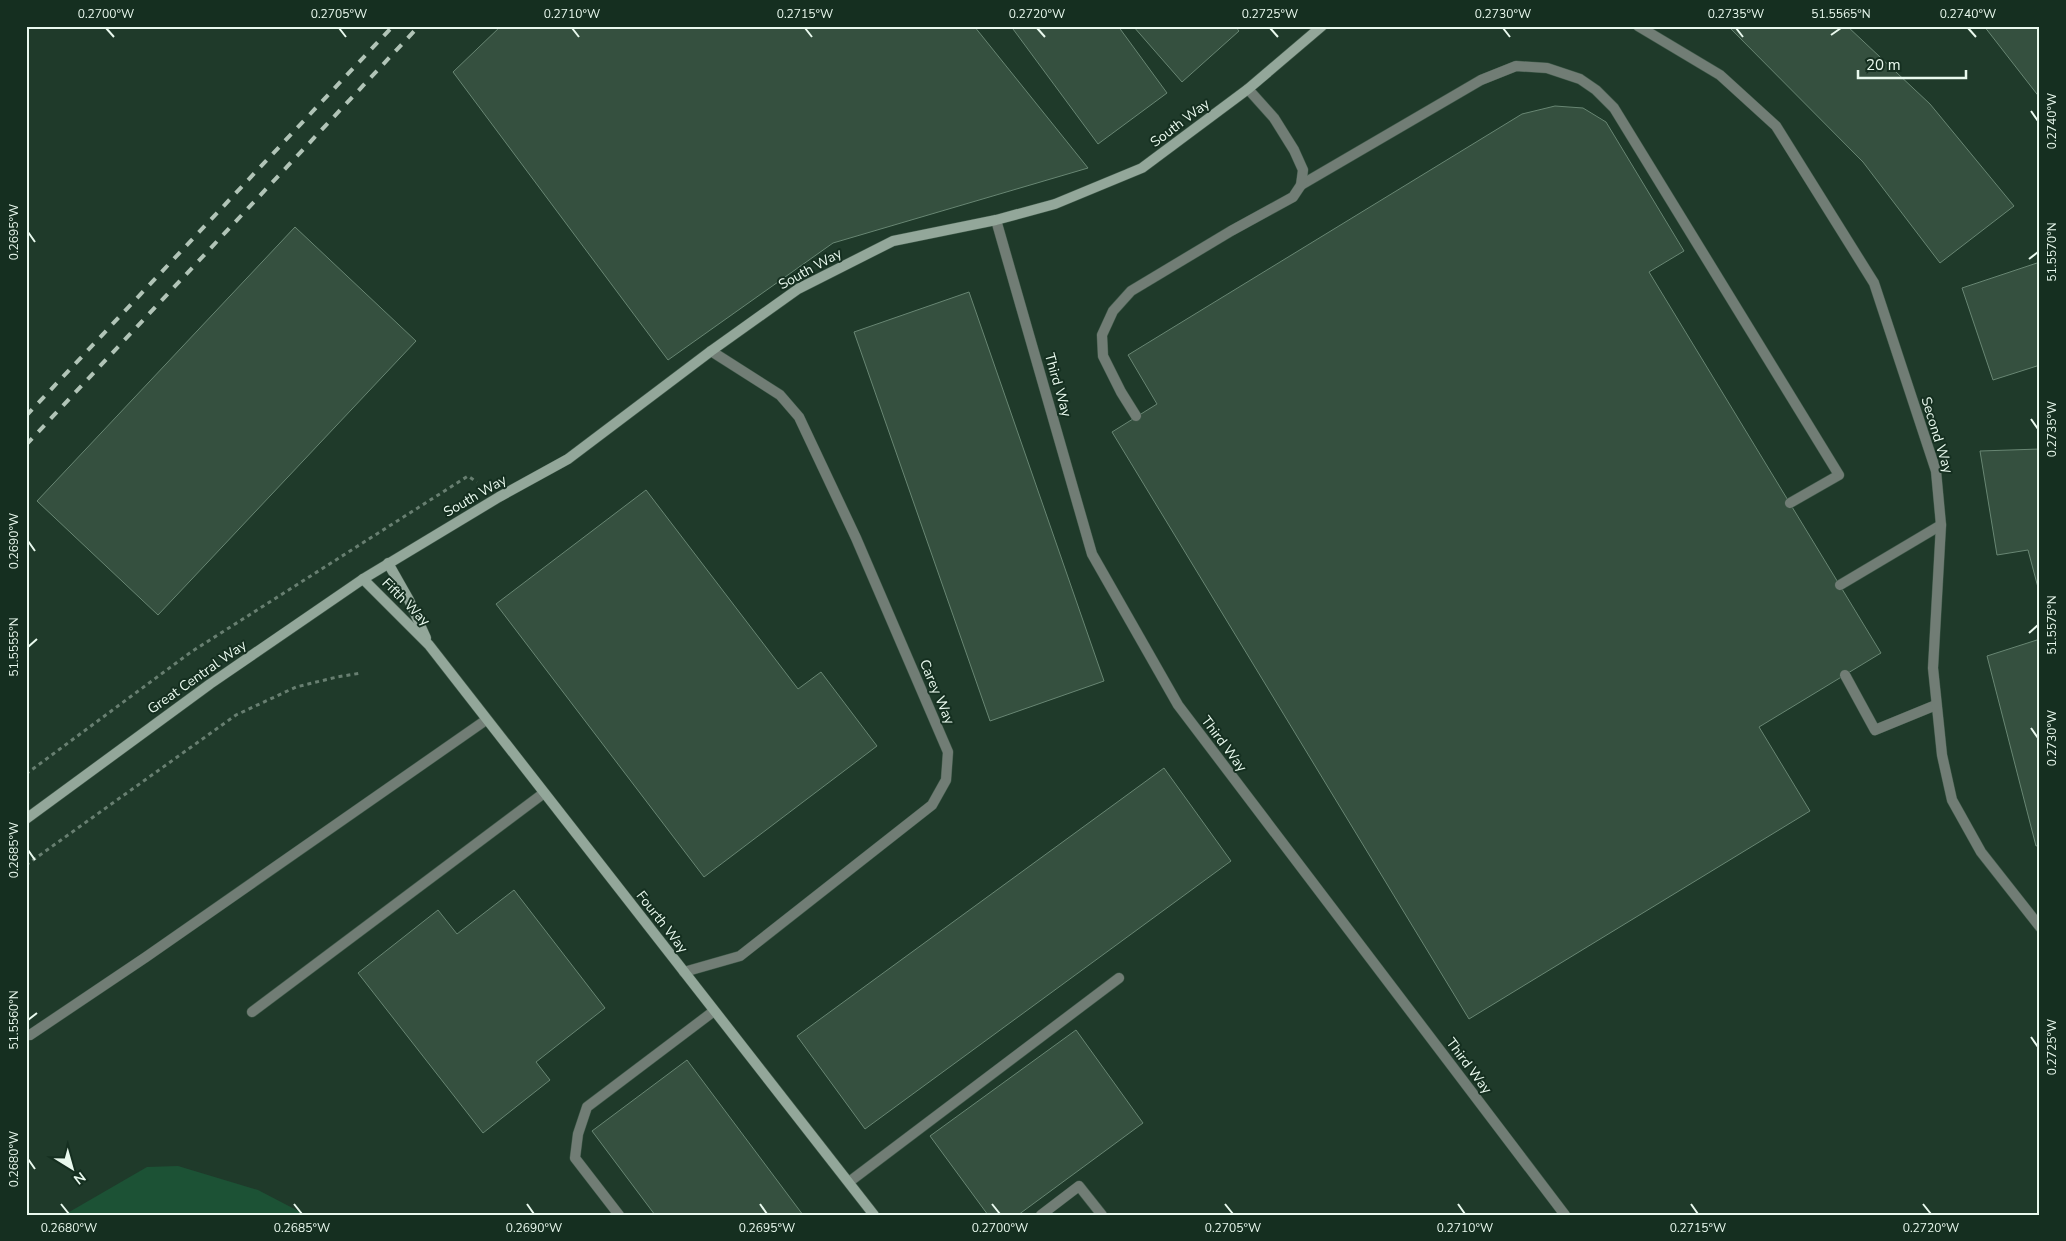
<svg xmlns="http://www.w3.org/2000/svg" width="2066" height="1241" font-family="'Nunito Sans',sans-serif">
  <rect width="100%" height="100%" fill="#1f3a2a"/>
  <polygon fill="#1c5235" points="178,1166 258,1190 306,1215 64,1215 147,1167"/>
  <g fill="#35503f" stroke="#688673">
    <polygon points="501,26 974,26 1088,168 833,243 668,360 453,72"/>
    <polygon points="1016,26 1118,26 1167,93 1098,144 1013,29"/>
    <polygon points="1133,26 1235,26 1239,31 1182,82"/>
    <polygon points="1728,26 1847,26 1930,104 2014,206 1940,263 1863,162"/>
    <polygon points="1984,26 2040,26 2040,98"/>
    <polygon points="1555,106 1583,108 1606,122 1684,251 1649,272 1881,653 1759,727 1810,811 1469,1019 1112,432 1157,404 1128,355 1522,114"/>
    <polygon points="295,227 416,341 158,615 37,501"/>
    <polygon points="2040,262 2040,365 1993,380 1962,288"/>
    <polygon points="969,292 1104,681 990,721 854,332"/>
    <polygon points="2040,449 2040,595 2028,550 1997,555 1980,451"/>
    <polygon points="646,490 798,689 821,672 877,746 704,877 496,604"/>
    <polygon points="2040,639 2040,845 2036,846 1987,656"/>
    <polygon points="1164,768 1231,861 865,1129 797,1036"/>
    <polygon points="514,890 605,1008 536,1062 550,1080 483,1133 358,973 438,910 457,934"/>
    <polygon points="1076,1030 1143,1123 1018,1215 988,1215 930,1136"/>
    <polygon points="687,1060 803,1215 655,1215 592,1131"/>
  </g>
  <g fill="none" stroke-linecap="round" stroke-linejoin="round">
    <g stroke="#3f5949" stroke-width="11">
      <g id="lane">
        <polyline points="1301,185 1481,80 1516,66 1547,68 1580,79 1596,90 1614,108 1839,475 1790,503"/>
        <polyline points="996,220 1092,554 1178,705 1565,1215"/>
        <polyline points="1136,416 1121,392 1103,356 1102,335 1113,311 1131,291 1231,231 1293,197 1301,185 1303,170 1294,150 1274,118 1248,89"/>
        <polyline points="1840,585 1941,525"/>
        <polyline points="1845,675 1875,730 1936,705"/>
        <polyline points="252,1012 544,793"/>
        <polyline points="30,1035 146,957 486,720"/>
        <polyline points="849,1182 1119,978"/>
        <polyline points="619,1215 575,1158 578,1134 587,1107 714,1011"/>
        <polyline points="1041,1215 1079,1186 1102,1215"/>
      </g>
    </g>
    <g stroke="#3f5949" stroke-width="11">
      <g id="street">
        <polyline points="1638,26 1720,75 1776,126 1874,283 1936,471 1941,525 1933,668 1942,755 1952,800 1981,852 2040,927"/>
        <polyline points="684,972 740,956 932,805 946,780 948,752 856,538 799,417 780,395 711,351"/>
      </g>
    </g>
    <g stroke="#3f5949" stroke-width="11">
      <g id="secondary">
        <polyline points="388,563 409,600 426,638"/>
        <polyline points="363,579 429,645 874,1215"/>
        <polyline points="26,819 210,684 363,579 499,497 568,459 711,351 798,289 893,241 996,220 1055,204 1142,168 1248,89 1322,26"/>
      </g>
    </g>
    <g stroke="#687f71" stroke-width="3" stroke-dasharray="4 4" stroke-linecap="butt">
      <polyline points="26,774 191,652 468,476 477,482"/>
      <polyline points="26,865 236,715 296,687 337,677 361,673"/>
    </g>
    <use href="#lane" stroke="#717d75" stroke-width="10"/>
    <use href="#street" stroke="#717d75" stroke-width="10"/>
    <use href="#secondary" stroke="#93a79a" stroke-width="10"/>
    <g stroke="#b1c4b7" stroke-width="4" stroke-dasharray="9 9" stroke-linecap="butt">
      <polyline points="26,416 393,26"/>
      <polyline points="26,445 419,26"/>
    </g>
  </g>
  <path fill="none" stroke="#e9f9ee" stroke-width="2" d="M106,28L114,37M339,28L346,37M572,28L579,37M805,28L812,37M1037,28L1045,37M1270,28L1278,37M1503,28L1510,37M1736,28L1743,37M1968,28L1976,37M1831,35L1841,28M2031,111L2038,121M28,232L35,242M2029,259L2038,252M2031,419L2038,429M28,541L35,551M2029,633L2038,625M28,647L37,639M2031,728L2038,738M28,850L35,860M28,1020L37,1013M2031,1037L2038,1047M28,1159L35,1169M61,1204L69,1214M294,1204L302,1214M527,1204L534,1214M760,1204L767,1214M992,1204L1000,1214M1225,1204L1233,1214M1458,1204L1465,1214M1691,1204L1698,1214M1923,1204L1931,1214"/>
  <g text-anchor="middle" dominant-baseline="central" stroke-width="4" stroke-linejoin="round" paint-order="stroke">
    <g font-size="14" fill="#e9f9ee" stroke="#152f20">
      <text transform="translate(1180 123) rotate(-37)">South Way</text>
      <text transform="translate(810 269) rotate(-29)">South Way</text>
      <text transform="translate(1058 385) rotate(74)">Third Way</text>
      <text transform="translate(1937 435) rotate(73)">Second Way</text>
      <text transform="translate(475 496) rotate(-30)">South Way</text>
      <text transform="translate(406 602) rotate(45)">Fifth Way</text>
      <text transform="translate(197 677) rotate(-35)">Great Central Way</text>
      <text transform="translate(937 692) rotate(67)">Carey Way</text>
      <text transform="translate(1224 744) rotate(53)">Third Way</text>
      <text transform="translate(662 922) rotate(52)">Fourth Way</text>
      <text transform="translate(1469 1066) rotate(53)">Third Way</text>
    </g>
  </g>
  <rect width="2066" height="1241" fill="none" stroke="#152f20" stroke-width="55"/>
  <g transform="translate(72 1168) rotate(143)" stroke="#152f20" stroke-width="4" paint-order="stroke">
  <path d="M0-4L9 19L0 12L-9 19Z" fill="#e9f9ee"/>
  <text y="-8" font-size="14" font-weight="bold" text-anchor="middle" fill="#e9f9ee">N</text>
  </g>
  <path d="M1858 70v8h108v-8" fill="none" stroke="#e9f9ee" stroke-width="2.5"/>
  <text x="1866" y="70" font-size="15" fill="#e9f9ee" stroke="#152f20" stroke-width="4" paint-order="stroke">20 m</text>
  <rect x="28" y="28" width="2010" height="1186" fill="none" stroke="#e9f9ee" stroke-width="2"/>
  <g font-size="12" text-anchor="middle" fill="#e9f9ee">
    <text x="106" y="18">0.2700°W</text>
    <text x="339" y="18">0.2705°W</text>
    <text x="572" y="18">0.2710°W</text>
    <text x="805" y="18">0.2715°W</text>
    <text x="1037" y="18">0.2720°W</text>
    <text x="1270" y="18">0.2725°W</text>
    <text x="1503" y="18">0.2730°W</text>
    <text x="1736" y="18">0.2735°W</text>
    <text x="1841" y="18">51.5565°N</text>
    <text x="1968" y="18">0.2740°W</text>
    <text transform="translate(2052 121) rotate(-90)" y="4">0.2740°W</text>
    <text transform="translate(14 232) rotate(-90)" y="4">0.2695°W</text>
    <text transform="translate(2052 252) rotate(-90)" y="4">51.5570°N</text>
    <text transform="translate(2052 429) rotate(-90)" y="4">0.2735°W</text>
    <text transform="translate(14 541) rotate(-90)" y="4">0.2690°W</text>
    <text transform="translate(2052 625) rotate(-90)" y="4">51.5575°N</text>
    <text transform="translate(14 647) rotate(-90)" y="4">51.5555°N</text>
    <text transform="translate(2052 738) rotate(-90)" y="4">0.2730°W</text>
    <text transform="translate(14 850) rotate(-90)" y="4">0.2685°W</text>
    <text transform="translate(14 1020) rotate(-90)" y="4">51.5560°N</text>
    <text transform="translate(2052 1047) rotate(-90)" y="4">0.2725°W</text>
    <text transform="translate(14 1159) rotate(-90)" y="4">0.2680°W</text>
    <text x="69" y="1232">0.2680°W</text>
    <text x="302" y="1232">0.2685°W</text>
    <text x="534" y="1232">0.2690°W</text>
    <text x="767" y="1232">0.2695°W</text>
    <text x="1000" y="1232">0.2700°W</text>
    <text x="1233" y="1232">0.2705°W</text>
    <text x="1465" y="1232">0.2710°W</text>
    <text x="1698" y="1232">0.2715°W</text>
    <text x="1931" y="1232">0.2720°W</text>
  </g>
</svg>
